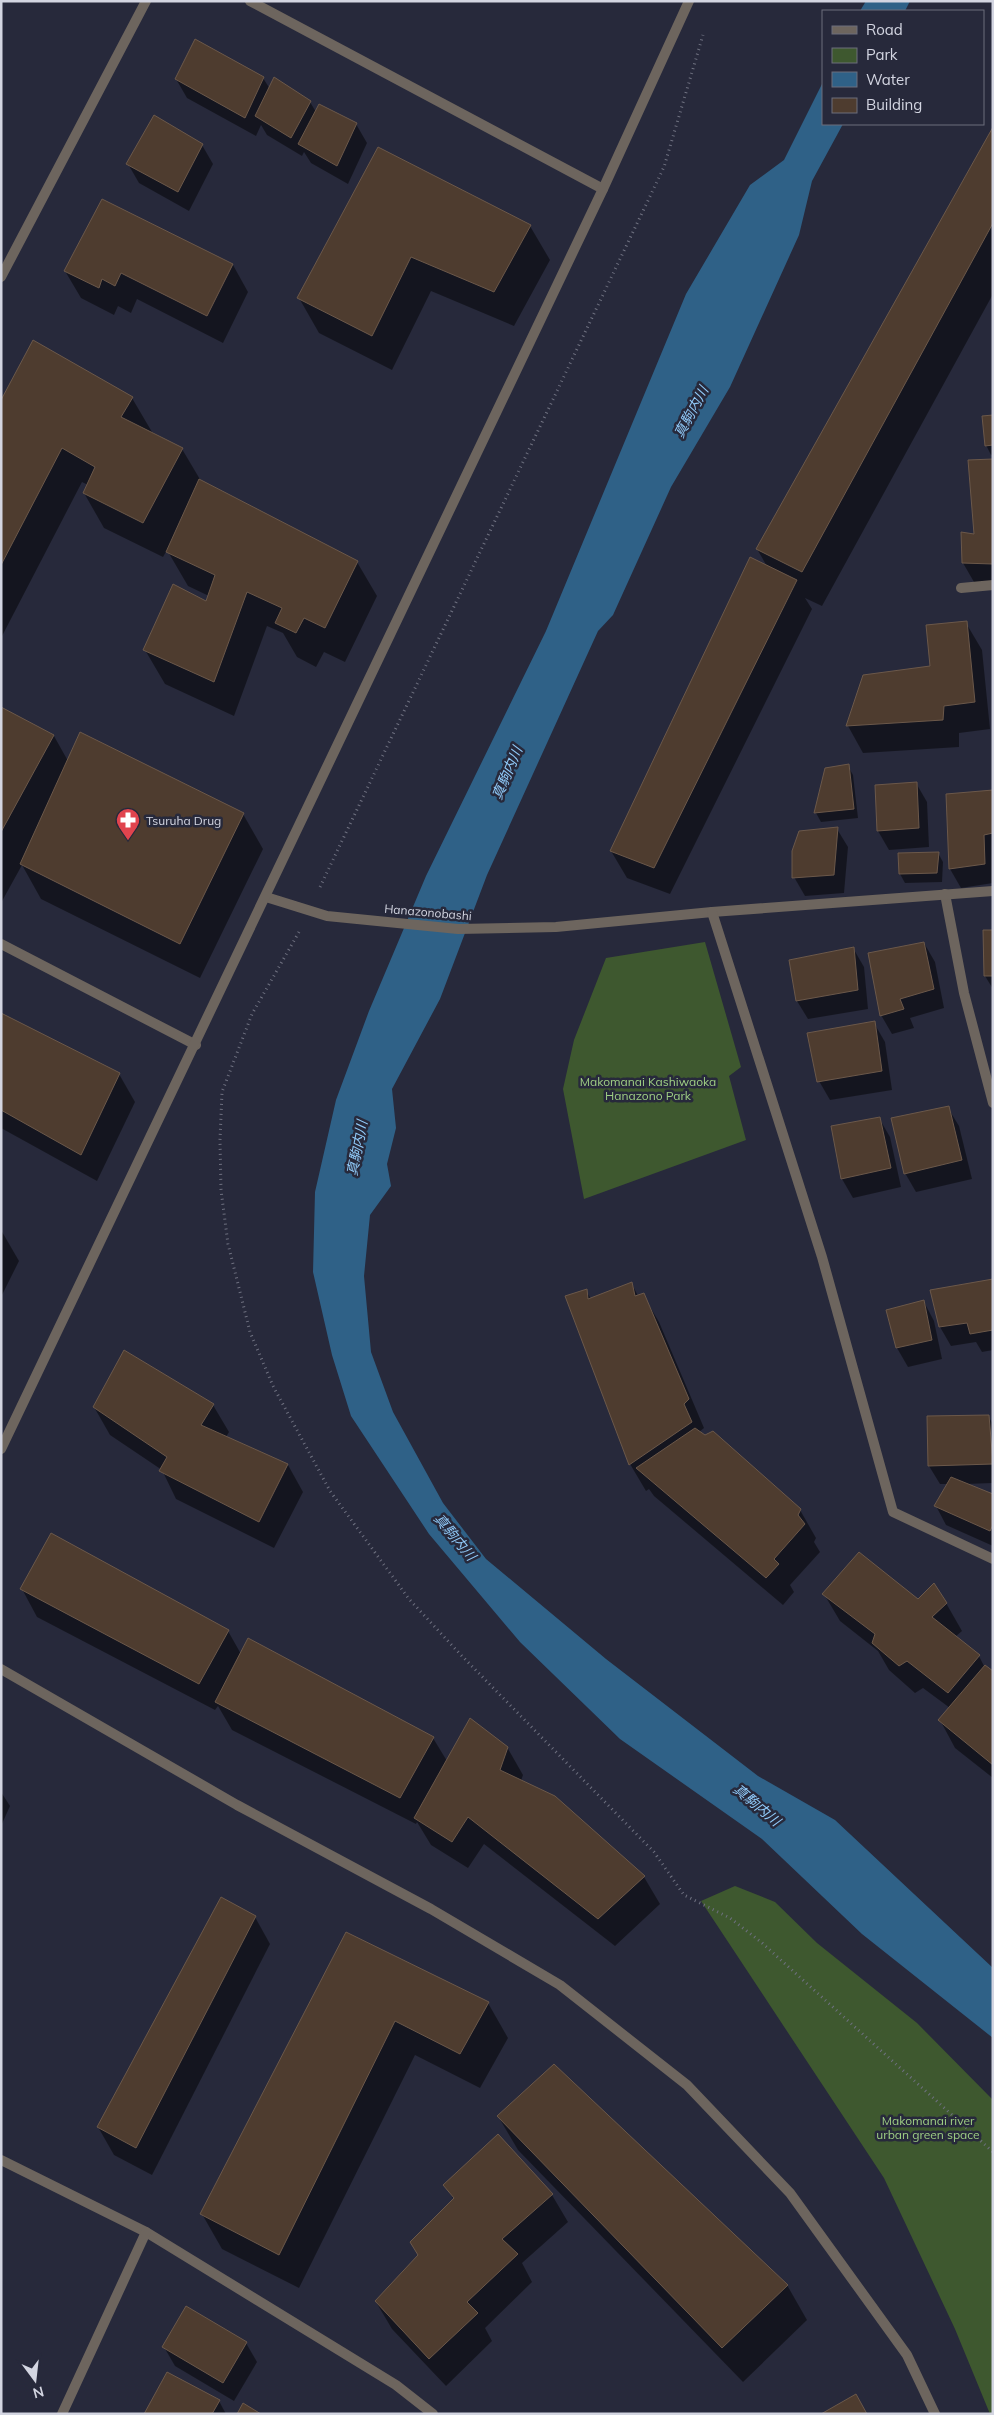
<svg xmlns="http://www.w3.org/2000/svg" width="994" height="2415" font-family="Mulish,'Noto Sans JP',sans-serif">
  <rect width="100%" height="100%" fill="#27293b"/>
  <g fill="#3e582f">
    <polygon points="705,942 741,1067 729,1076 746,1140 584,1199 563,1089 574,1040 606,958"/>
    <polygon points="735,1886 775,1902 817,1943 917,2023 993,2100 993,2414 990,2414 955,2329 884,2178 701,1901"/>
  </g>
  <g fill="#2f6187">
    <polygon points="866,1 910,1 905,11 860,11"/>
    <polygon points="823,82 823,124 843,124 812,181 799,235 730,387 671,487 613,615 598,631 487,875 440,999 392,1089 396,1128 387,1164 391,1186 370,1215 364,1276 371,1352 393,1412 443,1503 486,1559 606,1659 758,1776 835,1820 993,1968 993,2038 862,1934 762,1839 620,1739 520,1642 429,1534 351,1416 332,1355 313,1272 315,1192 336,1100 369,1011 426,876 546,631 686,294 750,185 784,160"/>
  </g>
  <g fill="#0007">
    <polygon points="263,78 270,89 310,102 316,112 356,124 367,143 348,184 311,163 304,152 302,156 267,135 261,125 256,136 187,98 176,79"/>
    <polygon points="993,130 993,294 822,606 805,598 812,609 670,894 627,878 611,851 768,568 757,549"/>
    <polygon points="202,145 213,164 189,211 139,183 128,164"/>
    <polygon points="378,149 530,226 550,260 514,326 431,291 392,370 319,333 299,298"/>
    <polygon points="233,265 248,292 223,343 137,299 131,313 118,306 114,315 81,298 65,271"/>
    <polygon points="132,398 152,432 182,449 201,481 357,562 377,596 345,662 324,652 316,667 297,657 283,633 267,626 234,716 165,684 145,650 207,603 209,596 188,586 167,550 163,557 104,528 84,493 88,485 82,482 1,638 1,403"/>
    <polygon points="993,416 993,454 991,455 986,445"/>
    <polygon points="993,460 993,582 974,582 963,563 962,534 975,535"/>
    <polygon points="966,623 982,650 990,729 959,733 959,747 863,753 848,726 864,676 931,667"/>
    <polygon points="1,708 54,736 68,761 243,814 263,849 200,978 41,899 22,865 1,903"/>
    <polygon points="848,766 853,775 858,818 821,822 816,813 826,769"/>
    <polygon points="916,783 927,802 929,847 889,850 878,831"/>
    <polygon points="993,791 993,883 961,888 950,869"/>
    <polygon points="837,829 848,847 844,893 805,896 794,877"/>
    <polygon points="938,853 943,862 942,882 905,883 900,874 899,855"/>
    <polygon points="984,931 993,931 993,989 985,976"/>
    <polygon points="924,943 935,962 944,1008 910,1018 914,1028 892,1034 881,1015"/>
    <polygon points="853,948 864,967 868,1009 808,1019 797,1001"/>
    <polygon points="1,1015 119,1074 135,1102 97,1181 1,1128"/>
    <polygon points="874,1023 885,1042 892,1090 830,1100 819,1081"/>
    <polygon points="948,1108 959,1126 972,1179 916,1192 905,1173"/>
    <polygon points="879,1118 890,1137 901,1187 853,1198 842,1179"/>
    <polygon points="1,1230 19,1261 1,1297"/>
    <polygon points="993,1281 993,1350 982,1352 976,1342 951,1346 940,1327 931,1291"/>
    <polygon points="632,1284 638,1296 643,1295 659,1322 704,1428 699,1432 800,1510 816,1538 814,1542 820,1552 790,1585 794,1592 783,1605 654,1496 649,1489 646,1491 630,1464 567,1297 586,1291 591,1299"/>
    <polygon points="924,1302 934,1321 942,1359 908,1367 897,1348 887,1311"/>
    <polygon points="213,1405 229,1432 226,1437 288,1465 303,1492 274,1548 176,1499 162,1470 110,1435 94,1407"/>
    <polygon points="988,1416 993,1424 993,1483 965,1484 993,1495 993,1546 946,1525 936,1506 948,1484 940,1484 929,1466"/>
    <polygon points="22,1589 228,1631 241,1654 433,1738 447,1761 507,1747 523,1775 521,1781 554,1797 644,1877 660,1904 615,1946 484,1844 468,1868 431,1845 417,1822 416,1824 232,1730 218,1706 215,1710 37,1617"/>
    <polygon points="824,1594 946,1603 962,1631 955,1637 979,1656 985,1668 993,1673 993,1778 955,1748 940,1720 950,1708 923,1688 915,1693 889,1670 878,1651 840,1621"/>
    <polygon points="1,1792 10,1806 1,1826"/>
    <polygon points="255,1917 270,1944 152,2175 114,2155 98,2127"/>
    <polygon points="346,1934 488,2003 508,2038 480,2088 415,2055 299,2288 222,2249 202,2214"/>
    <polygon points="498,2116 787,2285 807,2320 743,2382 518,2150"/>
    <polygon points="445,2185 552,2195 568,2222 522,2263 532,2282 485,2328 492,2341 446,2386 392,2329 376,2302 419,2255 454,2200"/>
    <polygon points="246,2343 257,2362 234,2401 175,2366 164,2347"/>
    <polygon points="219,2401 226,2414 145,2414"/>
  </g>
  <g fill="#4e3c2f" stroke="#6b584a">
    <polygon points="195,39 264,77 245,118 175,79"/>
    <polygon points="274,77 311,101 291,138 255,116"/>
    <polygon points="319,104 357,123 337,166 298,144"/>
    <polygon points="154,115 203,144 178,192 126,164"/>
    <polygon points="993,127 993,223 802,572 756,549"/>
    <polygon points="378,147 531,225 494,292 411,257 372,336 297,298"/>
    <polygon points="102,199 233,264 207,316 121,273 115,286 102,279 99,288 64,271"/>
    <polygon points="33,340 133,397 121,417 183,448 143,523 83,493 95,467 62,448 1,565 1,400"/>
    <polygon points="993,415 993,445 985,446 982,416"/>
    <polygon points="993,459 993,564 962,563 961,532 974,534 968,460"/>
    <polygon points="199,479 358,561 325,628 304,618 296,633 275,623 282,608 247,592 214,682 143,650 173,584 206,601 215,575 166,552"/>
    <polygon points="750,557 797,580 654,868 610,851"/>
    <polygon points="967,621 975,702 944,706 943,720 846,726 863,675 930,666 926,625"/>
    <polygon points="1,707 54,735 1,832"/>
    <polygon points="80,732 244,813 180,944 20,864"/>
    <polygon points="849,764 854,809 814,813 825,768"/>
    <polygon points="917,782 919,828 877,831 875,785"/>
    <polygon points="993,790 993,833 984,835 985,864 949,869 946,794"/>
    <polygon points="838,827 834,875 792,878 792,851 799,831"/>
    <polygon points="939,852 937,873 899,874 898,853"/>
    <polygon points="983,930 993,930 993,976 984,976"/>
    <polygon points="924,942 934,989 900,999 904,1009 880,1016 868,953"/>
    <polygon points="854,947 858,990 796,1001 789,960"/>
    <polygon points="1,1013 120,1073 81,1155 1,1110"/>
    <polygon points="875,1021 882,1071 817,1082 807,1033"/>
    <polygon points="949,1106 962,1160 904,1174 891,1118"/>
    <polygon points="880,1117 891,1168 841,1179 831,1126"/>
    <polygon points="993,1279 993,1330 970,1334 967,1323 939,1327 930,1290"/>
    <polygon points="632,1282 635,1296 644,1293 689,1399 684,1404 692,1422 629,1465 565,1296 587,1289 588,1299"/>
    <polygon points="924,1300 932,1340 896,1348 886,1310"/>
    <polygon points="124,1350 214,1404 201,1425 288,1464 259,1522 159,1471 167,1457 93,1407"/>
    <polygon points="989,1415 993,1464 928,1466 927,1416"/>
    <polygon points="695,1428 705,1435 713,1431 801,1509 798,1515 805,1524 774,1559 779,1564 766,1578 636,1468"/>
    <polygon points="951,1477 993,1494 993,1525 990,1531 934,1506"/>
    <polygon points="51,1533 229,1630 199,1684 20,1589"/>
    <polygon points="859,1552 918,1599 934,1583 947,1603 932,1617 980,1655 948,1693 907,1661 899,1666 872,1643 875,1634 822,1594"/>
    <polygon points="248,1638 434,1737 400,1798 215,1702"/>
    <polygon points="985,1665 993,1671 993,1765 938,1720"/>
    <polygon points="470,1718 508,1747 500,1770 555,1796 645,1876 598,1919 468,1817 452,1842 414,1818"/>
    <polygon points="221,1897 256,1916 136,2148 97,2127"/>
    <polygon points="346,1932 489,2002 460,2054 395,2021 279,2255 200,2214"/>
    <polygon points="554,2064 788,2285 722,2348 497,2116"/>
    <polygon points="498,2134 553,2194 502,2239 518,2254 467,2302 478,2313 429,2359 375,2301 418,2255 410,2242 454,2198 443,2185"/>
    <polygon points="186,2306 247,2342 223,2383 162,2347"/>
    <polygon points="167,2372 220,2400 212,2414 144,2414"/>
    <polygon points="856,2394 867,2414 821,2414"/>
    <polygon points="243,2403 261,2414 237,2414"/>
  </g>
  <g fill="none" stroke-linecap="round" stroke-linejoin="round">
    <g stroke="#6f7180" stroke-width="3" stroke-dasharray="1 4" stroke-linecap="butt">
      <polyline points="320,887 664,167 703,35"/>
      <polyline points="299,932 252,1014 222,1092 220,1140 221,1190 228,1244 250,1332 273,1386 330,1491 409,1599 460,1654 654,1852 684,1895 730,1918 761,1942 993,2152"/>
    </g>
    <g stroke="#6d655e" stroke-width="10">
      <polyline points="250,1 603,189"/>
      <polyline points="1,277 146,1"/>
      <polyline points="961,588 993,585"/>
      <polyline points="945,894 964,993 993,1103"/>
      <polyline points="266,897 327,916 458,929 556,927 712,912 993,891"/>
      <polyline points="712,912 822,1257 893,1512 993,1559"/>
      <polyline points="1,944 196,1045"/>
      <polyline points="1,2160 146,2232 396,2385 433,2414"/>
      <polyline points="62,2414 146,2232"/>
    </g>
    <g stroke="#6d655e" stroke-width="10">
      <polyline points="1,1449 603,189 689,1"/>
      <polyline points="1,1669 237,1805 431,1909 560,1985 687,2085 790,2193 907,2355 935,2414"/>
    </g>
  </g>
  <defs>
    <g id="pharmacy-pin" transform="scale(1.25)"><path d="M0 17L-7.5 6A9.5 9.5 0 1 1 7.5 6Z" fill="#e0444e" stroke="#27293b"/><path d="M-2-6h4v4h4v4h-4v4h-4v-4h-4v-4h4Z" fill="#fff"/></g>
  </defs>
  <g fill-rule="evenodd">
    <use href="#pharmacy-pin" x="128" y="820"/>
  </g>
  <g text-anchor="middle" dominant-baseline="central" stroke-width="5" stroke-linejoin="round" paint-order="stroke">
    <g font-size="12" fill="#d3d5e1" stroke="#27293b" text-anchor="start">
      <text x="146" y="820">Tsuruha Drug</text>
    </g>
    <g font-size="12" fill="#d3d5e1" stroke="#27293b">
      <text transform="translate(428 912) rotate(5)">Hanazonobashi</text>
    </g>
    <g font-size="12" fill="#9fcf84" stroke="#27293b">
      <text x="648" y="1081">Makomanai Kashiwaoka<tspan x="648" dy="14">Hanazono Park</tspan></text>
      <text x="928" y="2120">Makomanai river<tspan x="928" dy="14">urban green space</tspan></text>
    </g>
    <g font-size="14" font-style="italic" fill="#90caf9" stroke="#27293b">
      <text transform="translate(691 412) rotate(-62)">真駒内川</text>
      <text transform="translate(507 773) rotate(-67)">真駒内川</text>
      <text transform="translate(357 1148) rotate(-79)">真駒内川</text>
      <text transform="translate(455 1537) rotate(50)">真駒内川</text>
      <text transform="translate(757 1805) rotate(40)">真駒内川</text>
    </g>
  </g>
  <rect width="994" height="2415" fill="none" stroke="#d3d5e1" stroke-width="5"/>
  <rect x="822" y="10" width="162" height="115" fill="#27293b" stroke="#6c6e7d"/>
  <rect x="832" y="26" width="25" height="8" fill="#6d655e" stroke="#6c6e7d"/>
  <text x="866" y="35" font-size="15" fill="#d3d5e1">Road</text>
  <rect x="832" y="48" width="25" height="15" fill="#3e582f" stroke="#6c6e7d"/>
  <text x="866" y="60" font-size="15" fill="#d3d5e1">Park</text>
  <rect x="832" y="72" width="25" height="15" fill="#2f6187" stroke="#6c6e7d"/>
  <text x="866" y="85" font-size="15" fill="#d3d5e1">Water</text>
  <rect x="832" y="98" width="25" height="15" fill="#4e3c2f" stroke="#6c6e7d"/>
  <text x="866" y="110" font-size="15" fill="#d3d5e1">Building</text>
  <g transform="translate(35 2380) rotate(165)" stroke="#27293b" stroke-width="4" paint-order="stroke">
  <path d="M0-4L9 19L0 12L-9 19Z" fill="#d3d5e1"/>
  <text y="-8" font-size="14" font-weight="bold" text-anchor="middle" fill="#d3d5e1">N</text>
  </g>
</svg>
